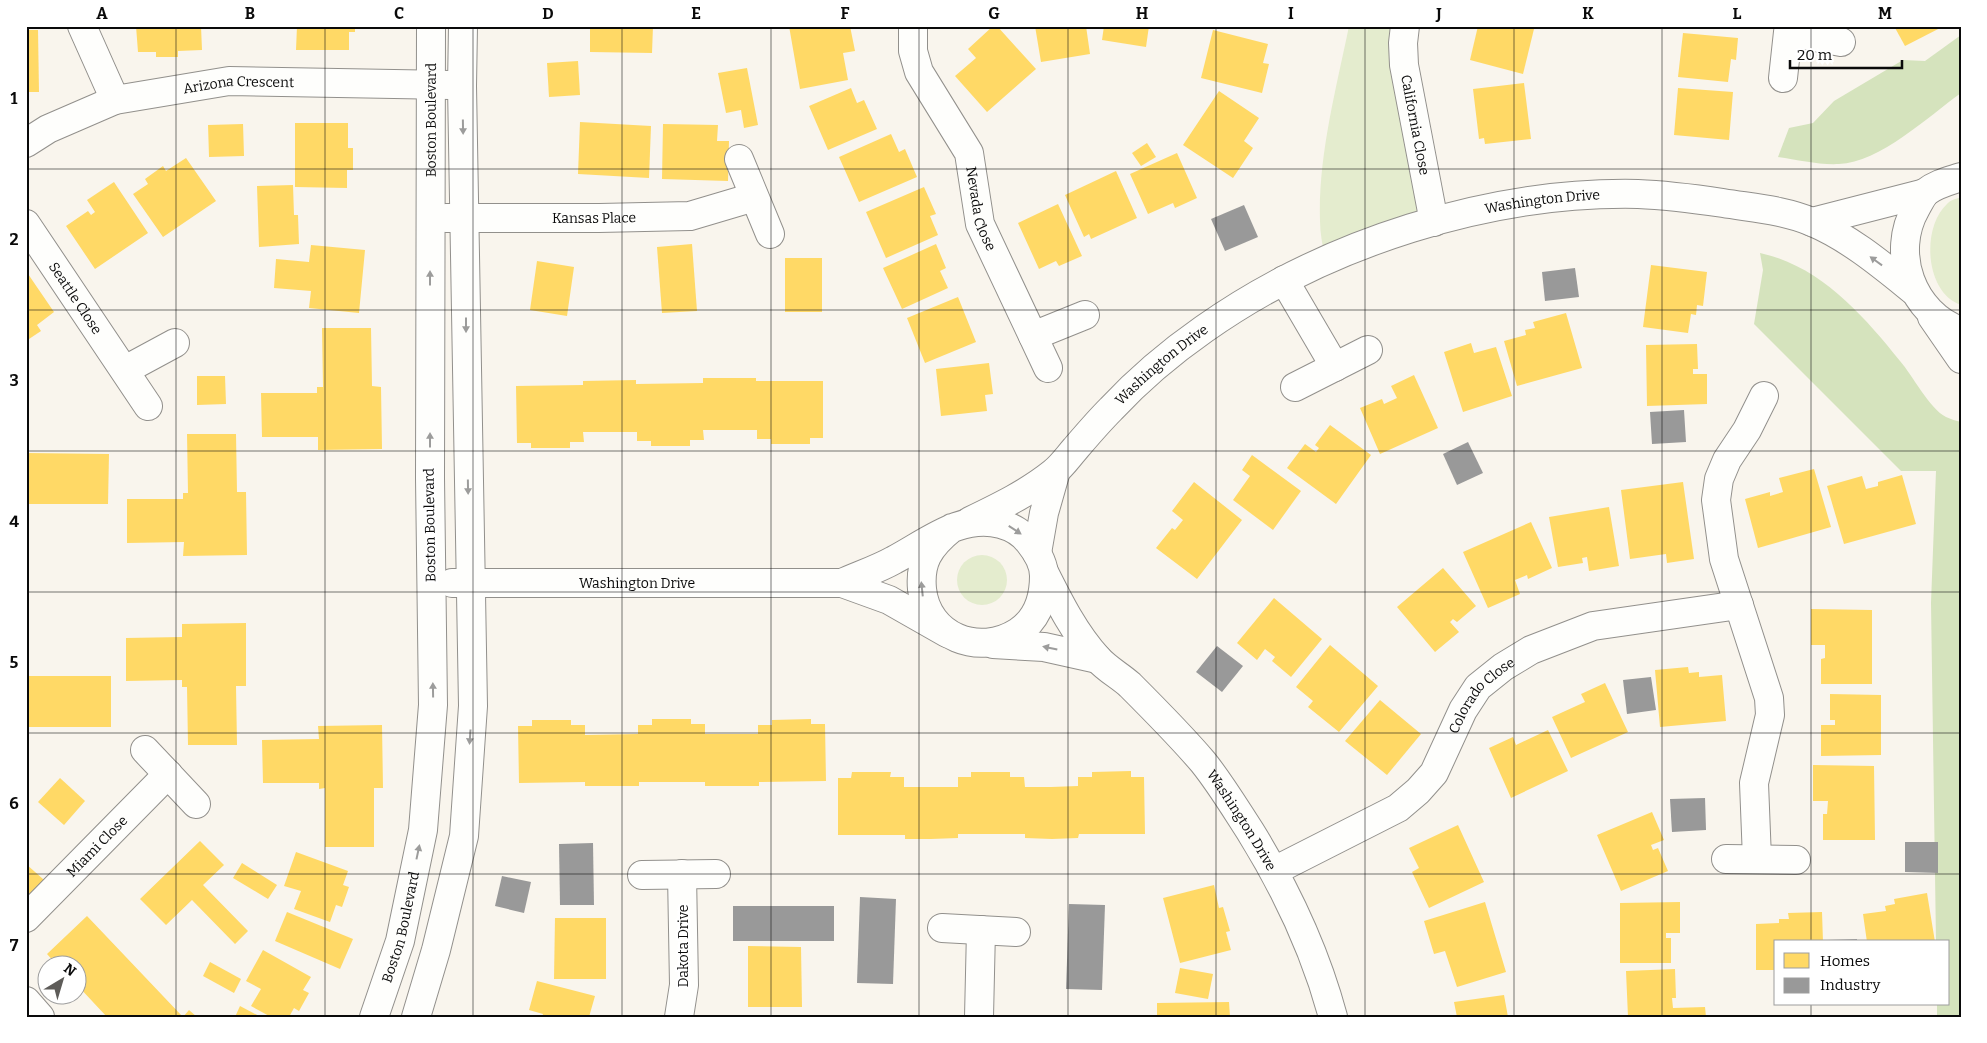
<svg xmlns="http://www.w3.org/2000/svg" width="1987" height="1043" font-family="Bitter,serif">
  <rect width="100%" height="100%" fill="#f9f5ed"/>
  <g fill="#e4ecce">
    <path d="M1349,26H1405L1434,222L1325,259C1323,247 1320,234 1320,221C1318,156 1336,90 1349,26Z"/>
    <path d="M1961,197V305C1925,293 1921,228 1947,204C1950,200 1956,199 1961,197Z"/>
    <circle cx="982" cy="580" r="25"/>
  </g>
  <g fill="#d5e3bd">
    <path d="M1961,35V93C1929,116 1879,163 1839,164C1819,165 1798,160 1778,157L1789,128L1813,123L1834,101L1903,60L1925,61Z"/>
    <path d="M1760,253C1820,266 1863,315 1900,361C1913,376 1929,408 1946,417C1951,419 1956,421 1961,422V1017H1937V1004H1948V942H1936L1931,603L1936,471H1901L1754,324L1763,270Z"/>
  </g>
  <g fill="#ffd966">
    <polygon points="136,26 201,26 202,50 178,51 178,57 156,57 156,52 138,52"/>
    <polygon points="297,26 355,26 355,32 349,32 349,50 296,50"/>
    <polygon points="590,26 653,26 652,53 590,52"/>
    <polygon points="789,26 850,26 855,51 843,53 848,80 800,89"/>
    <polygon points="993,26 997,26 1036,69 987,112 955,76 976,58 968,49"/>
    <polygon points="1035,26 1086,26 1090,54 1041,62"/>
    <polygon points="1104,26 1149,26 1146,47 1102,40"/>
    <polygon points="1478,26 1524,26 1534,29 1523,74 1470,60"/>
    <polygon points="1894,26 1944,26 1905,46"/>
    <polygon points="26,30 38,30 39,92 26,92"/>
    <polygon points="1213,30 1268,44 1263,63 1269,64 1262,93 1201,78"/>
    <polygon points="1683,33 1738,38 1736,60 1731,59 1728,82 1678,77"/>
    <polygon points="578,61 580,95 549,97 547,63"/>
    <polygon points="747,68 758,125 744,128 741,110 726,113 718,73"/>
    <polygon points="1524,83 1531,139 1485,144 1484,138 1479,139 1473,89"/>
    <polygon points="851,88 857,103 864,100 877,129 828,150 809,106"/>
    <polygon points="1678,88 1733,92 1729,140 1674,135"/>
    <polygon points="1219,91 1259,118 1244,141 1253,148 1233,178 1183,145"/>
    <polygon points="580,122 651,126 649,178 578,174"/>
    <polygon points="295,123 348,123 348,148 353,148 353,170 347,170 347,188 295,187"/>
    <polygon points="243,124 244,156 209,157 208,125"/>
    <polygon points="663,124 718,125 717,141 729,141 728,181 662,179"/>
    <polygon points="891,134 899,152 905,149 917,177 859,202 839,157"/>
    <polygon points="1147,143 1156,157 1141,166 1132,153"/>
    <polygon points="1177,153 1197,198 1175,208 1173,203 1148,214 1130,174"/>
    <polygon points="186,158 216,201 163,237 133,194 148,184 145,179 163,166 166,171"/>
    <polygon points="1116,171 1137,218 1091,239 1089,234 1084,237 1065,195"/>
    <polygon points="114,182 148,233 95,269 66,226 88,211 91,215 95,212 87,200"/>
    <polygon points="293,185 294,215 298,215 299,244 259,247 257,186"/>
    <polygon points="924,187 936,214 930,216 938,235 886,258 866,212"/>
    <polygon points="1058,204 1082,256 1059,266 1056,261 1039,269 1018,223"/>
    <polygon points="692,244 697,311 662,313 657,247"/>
    <polygon points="936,244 946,268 940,271 948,288 902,309 883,268"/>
    <polygon points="311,245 365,250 359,313 309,308 311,291 274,288 276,259 309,262"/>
    <rect x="785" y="258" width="37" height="54"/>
    <polygon points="537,261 574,267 567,316 530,310"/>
    <polygon points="1651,265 1707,272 1703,306 1697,305 1696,315 1691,314 1688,333 1643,327"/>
    <polygon points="26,271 54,312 37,325 41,331 26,341"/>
    <polygon points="958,297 976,342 925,363 907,318"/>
    <polygon points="1566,313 1582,368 1517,386 1504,341 1526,335 1525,330 1535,328 1533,322"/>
    <polygon points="322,328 371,328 372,386 381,387 382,449 318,450 318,437 262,437 261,393 317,393 317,387 323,387"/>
    <polygon points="1471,343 1474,353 1496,347 1512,396 1463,412 1444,352"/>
    <polygon points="1697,344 1698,369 1693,369 1693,374 1707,374 1707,404 1647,406 1646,345"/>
    <polygon points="989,363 993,394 985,395 987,411 941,416 936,369"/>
    <polygon points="1414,375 1438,428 1380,454 1360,408 1382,399 1384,404 1397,398 1391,386"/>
    <polygon points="197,376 225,376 226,404 197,405"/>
    <polygon points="703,378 756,378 756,381 823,381 823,438 810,438 810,444 771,444 771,439 757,439 757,430 703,430 704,440 690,440 690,446 651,446 651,441 637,441 637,432 583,432 584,442 570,442 570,448 531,448 531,443 517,443 516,386 583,385 583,381 636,380 636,384 703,383"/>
    <polygon points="1330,425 1371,455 1336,504 1287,468 1305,444 1316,452 1319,448 1315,445"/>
    <polygon points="187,434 236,434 237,492 246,492 247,555 183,556 184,542 127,543 127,499 183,499 183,493 188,493"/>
    <polygon points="26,453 109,454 108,504 26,504"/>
    <polygon points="1252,455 1301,491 1273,530 1233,500 1250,476 1242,470"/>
    <polygon points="1814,469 1831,527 1758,548 1745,499 1770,492 1770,496 1783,492 1779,478"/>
    <polygon points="1902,475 1916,524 1844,544 1827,486 1862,476 1866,489 1878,486 1878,482"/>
    <polygon points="1194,482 1242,520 1197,579 1156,548 1172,528 1175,530 1183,520 1172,511"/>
    <polygon points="1683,482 1694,559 1667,563 1666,554 1630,559 1621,490"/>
    <polygon points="1609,507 1619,566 1589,571 1587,557 1582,558 1583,563 1558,567 1549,517"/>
    <polygon points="1531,522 1552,568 1528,579 1527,575 1515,580 1520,594 1488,608 1463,552"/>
    <polygon points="1443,568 1476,606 1457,622 1453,619 1450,622 1459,632 1435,652 1397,607"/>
    <polygon points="1274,598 1322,639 1291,677 1272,661 1275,657 1265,649 1257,660 1237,643"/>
    <polygon points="1811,609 1872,610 1872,684 1821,684 1821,659 1825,658 1825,645 1811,645"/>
    <polygon points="246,623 246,686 236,686 237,745 188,745 187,687 182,687 182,680 126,681 126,638 182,637 182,624"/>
    <polygon points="1330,645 1378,686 1339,732 1308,707 1313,701 1296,687"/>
    <polygon points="1688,667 1689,673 1699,672 1699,677 1722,675 1726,721 1660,727 1655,670"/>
    <rect x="26" y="676" width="85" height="51"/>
    <polygon points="1605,683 1628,732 1571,758 1552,717 1585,702 1581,694"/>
    <polygon points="1830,694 1881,695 1881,755 1821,756 1821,725 1835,725 1835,720 1830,720"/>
    <polygon points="1380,700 1421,734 1387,775 1345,741"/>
    <polygon points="652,719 691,719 691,724 705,724 705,734 758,734 758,725 772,725 772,720 811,719 811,724 825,724 826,781 759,782 759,786 705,786 705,782 639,782 639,786 585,786 585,782 519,783 518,726 532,726 532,720 571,720 571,725 585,725 585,735 638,734 638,725 652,725"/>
    <polygon points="382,725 383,788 374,788 374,847 325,847 325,788 319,789 319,783 263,783 262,740 319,739 318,726"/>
    <polygon points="1548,730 1568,771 1511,798 1489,748 1513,737 1516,745"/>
    <polygon points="1813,765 1874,766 1875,840 1823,840 1823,814 1827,814 1828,801 1813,801"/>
    <polygon points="1131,771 1131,777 1144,777 1145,834 1079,834 1078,838 1052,839 1025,838 1025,834 958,834 958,838 931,839 905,839 905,835 838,835 838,778 851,778 852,772 891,772 890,777 904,777 904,787 958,787 958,777 971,777 971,772 1010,772 1010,777 1024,777 1025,787 1051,787 1078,786 1078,777 1092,777 1092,772"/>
    <polygon points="60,778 85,801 64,825 38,802"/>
    <polygon points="1652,812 1664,840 1651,845 1653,850 1658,848 1668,871 1621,891 1597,835"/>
    <polygon points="1458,825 1484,882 1429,908 1412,872 1419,868 1409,848"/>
    <polygon points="200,841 224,865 203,885 248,931 235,944 192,900 166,925 140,899"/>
    <polygon points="296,852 348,871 343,885 349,887 342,907 336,905 330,922 294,909 301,891 284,886"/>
    <polygon points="242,863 277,885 268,899 233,878"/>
    <polygon points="26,864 52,887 26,917"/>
    <polygon points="1214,885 1219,908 1223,907 1230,931 1226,932 1231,950 1180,963 1163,898"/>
    <polygon points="1927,893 1935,942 1867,942 1863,914 1886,911 1885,906 1895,904 1894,899"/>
    <polygon points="1485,902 1506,972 1457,987 1445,951 1434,954 1424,921"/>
    <polygon points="1680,902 1680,933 1666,933 1666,938 1671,938 1671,963 1620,963 1620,903"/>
    <polygon points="287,912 353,939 340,969 275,941"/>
    <polygon points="1822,912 1823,942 1776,942 1776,970 1756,970 1756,924 1779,923 1779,919 1789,919 1788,913"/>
    <polygon points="87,916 182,1016 181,1017 107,1017 78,986 78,966 58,966 47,954"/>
    <polygon points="555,918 606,918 606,979 554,979"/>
    <polygon points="748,946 801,947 802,1007 748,1007"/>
    <polygon points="263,950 311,977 303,990 309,993 299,1011 294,1008 289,1017 271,1017 251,1006 261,989 246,981"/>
    <polygon points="210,962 241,979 234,993 203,976"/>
    <polygon points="1180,968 1213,974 1208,999 1175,993"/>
    <polygon points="1675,969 1676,998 1672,998 1673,1008 1705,1007 1706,1017 1628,1017 1626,971"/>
    <polygon points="537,981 595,996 589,1017 542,1017 543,1014 529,1010"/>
    <polygon points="1504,995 1508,1017 1457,1017 1454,1002"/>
    <polygon points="1229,1002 1230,1017 1157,1017 1157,1003"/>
    <polygon points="240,1006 261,1017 235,1017"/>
    <polygon points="189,1010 197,1017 183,1017"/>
  </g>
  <g fill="#999">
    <polygon points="1244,205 1258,237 1225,251 1211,219"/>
    <polygon points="1575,268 1579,297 1545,301 1542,272"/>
    <polygon points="1684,410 1686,442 1652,444 1650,412"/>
    <polygon points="1468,442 1483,473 1457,485 1443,454"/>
    <polygon points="1217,646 1243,666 1222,692 1196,672"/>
    <polygon points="1651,677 1656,710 1627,714 1623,680"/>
    <polygon points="1705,798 1706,830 1672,832 1670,799"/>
    <polygon points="1905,842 1938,842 1938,873 1905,872"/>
    <polygon points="593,843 594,905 560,905 559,844"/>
    <polygon points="502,876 531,882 524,913 495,906"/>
    <polygon points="860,897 896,899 893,984 857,983"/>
    <polygon points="1069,904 1105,905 1102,990 1066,989"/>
    <rect x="733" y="906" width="101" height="35"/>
    <polygon points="1857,939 1857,942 1827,942 1827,940"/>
  </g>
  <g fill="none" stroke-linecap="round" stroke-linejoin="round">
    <g stroke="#92908c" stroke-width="30">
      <g id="minor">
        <polyline points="82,26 115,100"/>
        <path id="s1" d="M913,26V51L919,72L969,153L980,224L1048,368"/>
        <path id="s2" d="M1405,26L1403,43L1404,65L1434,222"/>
        <polyline points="1783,78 1788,32 1841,42"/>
        <path id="s3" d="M26,143L48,129L115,100L229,81L450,85"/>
        <polyline points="739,159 770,234"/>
        <path d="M1961,177C1949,181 1936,184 1926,192C1922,196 1919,203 1916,208C1890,253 1912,314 1961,331"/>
        <path id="s4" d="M446,218H599L690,216L754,197"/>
        <polyline points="1812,222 1925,193"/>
        <path id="s5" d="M26,224L148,406"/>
        <polyline points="1284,280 1335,367"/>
        <polyline points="1932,317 1961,359"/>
        <polyline points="1033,336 1085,315"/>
        <polyline points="125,370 175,343"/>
        <polyline points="1295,387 1368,350"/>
        <path id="s6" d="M970,521C999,507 1028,493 1053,473C1062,466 1068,457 1075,449C1087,435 1098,422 1111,409C1139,379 1171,352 1204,329C1326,243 1489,191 1638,194C1666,195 1696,199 1723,203C1753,208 1784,210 1812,222C1850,238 1883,266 1914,291"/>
        <polyline points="1037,553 1044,513 1056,471"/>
        <path id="s7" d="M1044,572C1059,602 1075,634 1098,659C1107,669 1120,676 1130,685C1155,710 1180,735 1203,762C1220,783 1235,808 1250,831C1286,889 1315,950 1333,1017"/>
        <path id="s8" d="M452,583H842L889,600L947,633"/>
        <path d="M842,583C860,575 878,569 894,560C928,542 962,513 1001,524C1012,527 1023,534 1029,542C1037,552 1044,564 1044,576C1044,598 1038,619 1018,632C979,657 927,637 922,589C921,578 922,566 927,556C933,544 942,536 952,528"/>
        <polyline points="993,644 1044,647 1098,659"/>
        <polyline points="145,750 196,804"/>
        <polyline points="1726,859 1796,860"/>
        <polyline points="1757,859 1754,783 1770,715 1769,698 1724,559 1716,500 1719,479 1727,460 1747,430 1764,396"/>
        <path id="s9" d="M1274,871L1398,808L1418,791L1434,773L1463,710L1478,687L1503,667L1531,650L1593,626L1739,605"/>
        <polyline points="642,875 716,874"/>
        <path id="s10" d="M26,918L168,774"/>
        <polyline points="942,928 1016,932"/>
        <polyline points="26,1001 40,1017"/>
        <path id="s11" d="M374,1017L400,941L423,830L433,705L430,478L431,26"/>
        <polyline points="416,1017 436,950 464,836 473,706 462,86 463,26"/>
        <polyline points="679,1017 684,985 682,874"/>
        <polyline points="979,1017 981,930"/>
      </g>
    </g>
    <use href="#minor" stroke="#fefefc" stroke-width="28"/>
  </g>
  <defs><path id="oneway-solid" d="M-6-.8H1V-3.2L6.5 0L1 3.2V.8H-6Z" transform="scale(1.25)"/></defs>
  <g fill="#9c9c9b">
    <use href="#oneway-solid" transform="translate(463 127) rotate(89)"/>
    <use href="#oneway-solid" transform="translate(1876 261) rotate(-144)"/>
    <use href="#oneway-solid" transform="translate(430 278) rotate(-90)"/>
    <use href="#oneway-solid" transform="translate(466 325) rotate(90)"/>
    <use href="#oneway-solid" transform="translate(430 440) rotate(-90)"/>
    <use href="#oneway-solid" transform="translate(468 487) rotate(89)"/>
    <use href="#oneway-solid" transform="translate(1015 530) rotate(33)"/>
    <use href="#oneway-solid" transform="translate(922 589) rotate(-96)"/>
    <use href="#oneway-solid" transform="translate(1050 648) rotate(-168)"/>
    <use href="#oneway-solid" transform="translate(433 690) rotate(-91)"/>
    <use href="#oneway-solid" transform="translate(470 737) rotate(94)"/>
    <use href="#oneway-solid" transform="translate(418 852) rotate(-78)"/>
  </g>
  <path fill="none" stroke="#0a0a0a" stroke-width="1" stroke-opacity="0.55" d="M176,26V1017M325,26V1017M473,26V1017M622,26V1017M771,26V1017M919,26V1017M1068,26V1017M1216,26V1017M1365,26V1017M1514,26V1017M1662,26V1017M1811,26V942M26,169H1961M26,310H1961M26,451H1961M26,592H1961M26,733H1961M26,874H1961M1811,1004V1017"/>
  <g text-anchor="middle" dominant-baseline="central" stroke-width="5" stroke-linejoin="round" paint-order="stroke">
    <g font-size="14" fill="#0a0a0a" stroke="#fff">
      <text stroke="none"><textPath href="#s3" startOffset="224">Arizona Crescent</textPath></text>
      <text stroke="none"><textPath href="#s11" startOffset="904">Boston Boulevard</textPath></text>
      <text stroke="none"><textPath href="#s2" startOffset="100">California Close</textPath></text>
      <text stroke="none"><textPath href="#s6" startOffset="671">Washington Drive</textPath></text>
      <text stroke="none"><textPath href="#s1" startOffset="199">Nevada Close</textPath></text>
      <text stroke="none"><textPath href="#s4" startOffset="148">Kansas Place</textPath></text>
      <text stroke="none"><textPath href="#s5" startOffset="89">Seattle Close</textPath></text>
      <text stroke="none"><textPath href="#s6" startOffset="250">Washington Drive</textPath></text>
      <text transform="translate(430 525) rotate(-91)">Boston Boulevard</text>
      <text stroke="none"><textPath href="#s8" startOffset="185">Washington Drive</textPath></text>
      <text stroke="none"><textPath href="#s9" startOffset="282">Colorado Close</textPath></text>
      <text stroke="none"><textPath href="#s7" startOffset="320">Washington Drive</textPath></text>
      <text stroke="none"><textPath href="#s10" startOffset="101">Miami Close</textPath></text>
      <text stroke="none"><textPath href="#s11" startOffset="94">Boston Boulevard</textPath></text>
      <text transform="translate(683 946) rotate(-90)">Dakota Drive</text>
    </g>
  </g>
  <rect width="1987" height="1043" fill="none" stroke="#ffffff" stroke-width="55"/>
  <rect x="1774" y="940" width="175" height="65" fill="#ffffff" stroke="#9d9d9d"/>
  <rect x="1784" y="953" width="25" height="15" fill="#ffd966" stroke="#9d9d9d"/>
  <text x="1820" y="966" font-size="15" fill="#0a0a0a">Homes</text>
  <rect x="1784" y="978" width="25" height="15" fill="#999999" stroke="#9d9d9d"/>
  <text x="1820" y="990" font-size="15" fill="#0a0a0a">Industry</text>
  <g transform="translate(62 980) rotate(38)"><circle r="24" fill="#ffffff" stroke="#9d9d9d"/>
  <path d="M0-4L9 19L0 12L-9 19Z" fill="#5e5c59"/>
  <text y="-8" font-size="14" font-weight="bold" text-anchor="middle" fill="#0a0a0a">N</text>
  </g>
  <path d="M1790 60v8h112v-8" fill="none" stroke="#0a0a0a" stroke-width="2.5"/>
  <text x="1797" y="60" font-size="15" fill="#0a0a0a" stroke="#ffffff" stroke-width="4" paint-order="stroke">20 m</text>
  <rect x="28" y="28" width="1932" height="988" fill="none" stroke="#0a0a0a" stroke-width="2"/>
  <g font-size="16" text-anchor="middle" font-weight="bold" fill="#0a0a0a">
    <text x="102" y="19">A</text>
    <text x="250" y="19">B</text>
    <text x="399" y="19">C</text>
    <text x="548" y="19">D</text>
    <text x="696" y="19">E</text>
    <text x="845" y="19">F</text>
    <text x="994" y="19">G</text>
    <text x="1142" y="19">H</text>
    <text x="1291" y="19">I</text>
    <text x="1439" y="19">J</text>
    <text x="1588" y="19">K</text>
    <text x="1737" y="19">L</text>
    <text x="1885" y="19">M</text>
    <text x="14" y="104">1</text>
    <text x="14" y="245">2</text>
    <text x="14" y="386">3</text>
    <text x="14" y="527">4</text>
    <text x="14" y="668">5</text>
    <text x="14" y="809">6</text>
    <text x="14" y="951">7</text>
  </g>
</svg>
